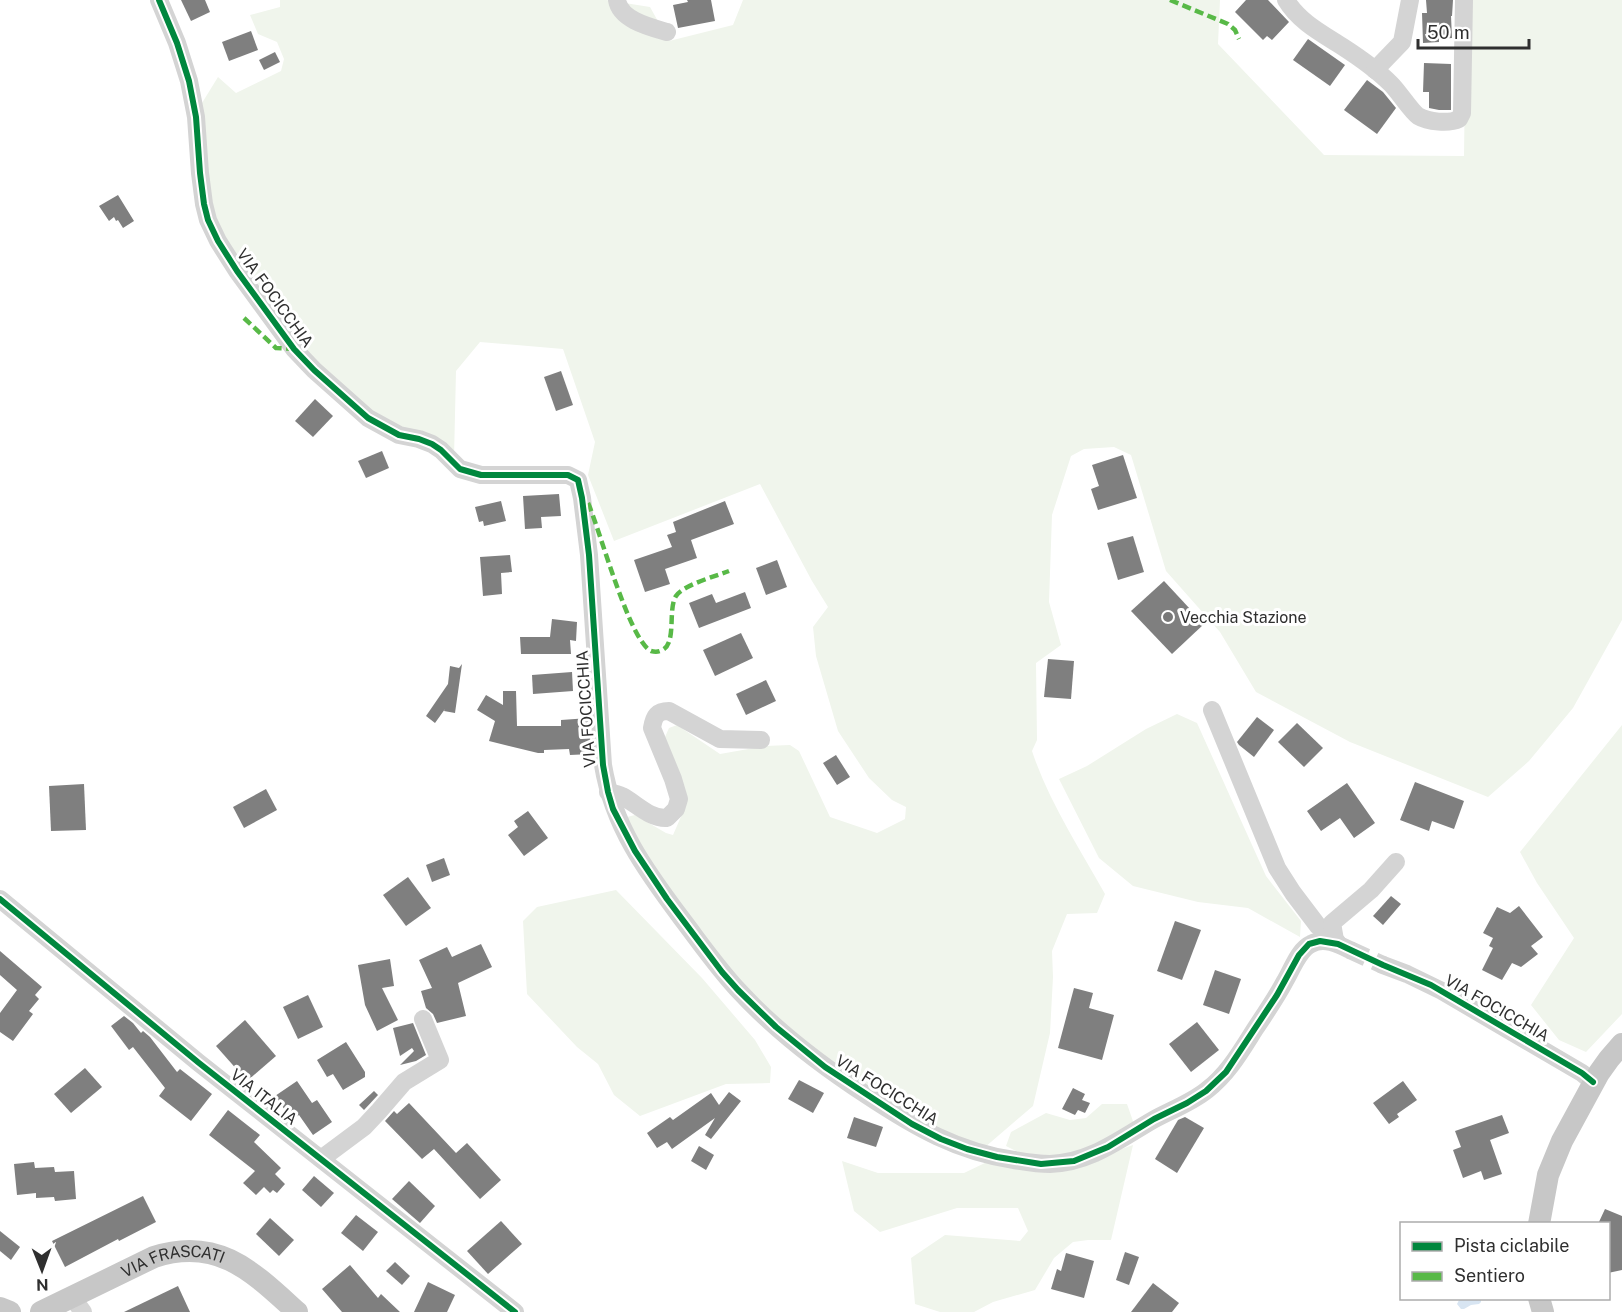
<svg xmlns="http://www.w3.org/2000/svg" width="1622" height="1312" font-family="'Public Sans',sans-serif">
  <rect width="100%" height="100%" fill="#fff"/>
  <g fill="#f0f5ec">
    <path d="M280,0H606L650,7L669,41L733,25L743,0H1220L1218,44L1324,155L1464,156L1466,0H1622V620L1573,708L1529,761L1488,797L1350,742L1256,692L1220,632L1166,571L1131,455L1114,447L1084,449L1071,456L1052,515L1049,602L1061,645L1036,663L1037,740L1032,751C1048,800 1080,849 1105,894L1097,913L1067,914L1052,951L1053,977L1050,1033L1033,1106L984,1148L944,1135L834,1066L787,1030L721,960L650,864L627,817L635,815L666,833L673,835L683,812L665,737L669,728L677,725L720,754L765,746L790,745L799,751L830,817L877,833L905,819L906,807L892,800L869,778L838,731L816,656L813,627L828,607L812,581L760,484L614,541L588,475L595,442L563,349L480,342L456,371L454,458L393,429L295,343L210,214L202,103L218,77L236,93L281,71L284,59L277,42L258,34L250,15L280,7Z"/>
    <polygon points="1177,714 1197,723 1266,876 1301,921 1300,937 1248,908 1198,902 1133,886 1099,858 1059,779 1087,766 1146,729"/>
    <polygon points="1622,725 1622,1014 1586,1052 1559,1040 1531,1005 1574,938 1537,883 1520,852"/>
    <polygon points="616,890 702,978 755,1040 771,1067 770,1083 726,1084 640,1116 614,1095 598,1064 577,1047 527,994 523,921 537,907"/>
    <polygon points="1102,1104 1127,1104 1134,1124 1093,1149 1057,1156 1020,1153 1006,1146 1011,1132 1046,1113 1070,1120 1086,1118"/>
    <polygon points="1133,1145 1111,1240 1088,1240 1073,1242 1054,1258 1035,1290 993,1302 974,1312 940,1312 915,1304 911,1258 945,1235 1020,1241 1028,1231 1018,1208 957,1208 880,1232 854,1211 842,1161 878,1173 964,1173 987,1162 1064,1169"/>
  </g>
  <polygon fill="#d8e5f2" points="1460,1298 1481,1299 1481,1302 1479,1304 1471,1305 1464,1309 1461,1309 1457,1304"/>
  <g fill="#7f7f7f">
    <polygon points="181,0 205,0 210,12 191,21"/>
    <polygon points="687,0 711,0 715,21 678,28 673,5 688,2"/>
    <polygon points="1246,0 1268,0 1289,22 1272,40 1267,36 1263,40 1235,12"/>
    <polygon points="1426,0 1453,0 1452,16 1451,16 1452,38 1439,39 1439,42 1423,43 1422,13 1427,13"/>
    <polygon points="251,31 258,50 229,61 222,42"/>
    <polygon points="1308,39 1345,65 1330,86 1293,60"/>
    <polygon points="275,52 280,62 264,70 259,60"/>
    <polygon points="1424,63 1451,64 1451,110 1439,110 1429,108 1429,92 1423,92"/>
    <polygon points="1367,80 1383,92 1396,108 1377,134 1344,110"/>
    <polygon points="118,195 134,221 123,228 118,220 116,221 114,217 109,221 99,206"/>
    <polygon points="561,371 573,405 556,411 544,377"/>
    <polygon points="315,399 333,416 313,437 295,421"/>
    <polygon points="382,451 389,468 366,478 358,461"/>
    <polygon points="1123,455 1137,498 1098,510 1091,489 1099,486 1092,465"/>
    <polygon points="559,494 561,516 541,517 542,528 525,529 523,496"/>
    <polygon points="501,501 506,521 484,526 483,521 479,522 475,507"/>
    <polygon points="725,501 734,524 691,540 697,558 665,569 670,584 645,592 634,560 672,547 667,535 676,532 673,522"/>
    <polygon points="1133,536 1144,572 1118,580 1107,543"/>
    <polygon points="510,555 512,572 501,573 502,594 483,596 480,557"/>
    <polygon points="777,560 787,587 766,595 756,568"/>
    <polygon points="1164,581 1204,624 1172,654 1131,611"/>
    <polygon points="745,592 751,608 699,628 689,603 712,594 716,603"/>
    <polygon points="552,619 577,622 576,641 570,640 571,654 521,654 520,637 550,637"/>
    <polygon points="741,633 753,658 715,676 703,650"/>
    <polygon points="1048,659 1074,661 1071,699 1044,697"/>
    <polygon points="462,664 455,713 444,711 445,709 435,723 426,716 448,684 450,666 459,668"/>
    <polygon points="572,672 573,691 533,694 532,675"/>
    <polygon points="766,680 776,701 746,715 736,694"/>
    <polygon points="503,691 516,691 517,726 561,726 561,720 589,718 591,754 570,755 569,749 544,750 544,753 538,753 489,741 495,721 477,710 486,695 503,705"/>
    <polygon points="1257,717 1274,730 1254,757 1239,745 1237,742"/>
    <polygon points="1297,723 1323,748 1304,767 1278,742"/>
    <polygon points="836,755 850,777 837,785 823,763"/>
    <polygon points="1415,782 1464,801 1454,829 1432,821 1429,831 1400,820"/>
    <polygon points="1347,783 1375,823 1354,838 1340,818 1321,831 1307,811"/>
    <polygon points="84,784 86,830 51,831 49,786"/>
    <polygon points="266,789 277,810 244,828 233,807"/>
    <polygon points="528,811 548,838 524,856 508,835 518,827 514,821"/>
    <polygon points="444,858 450,875 432,882 426,865"/>
    <polygon points="408,877 431,908 406,926 383,895"/>
    <polygon points="1391,896 1401,904 1383,925 1373,916"/>
    <polygon points="1519,906 1543,937 1531,946 1538,954 1521,967 1512,963 1502,980 1482,970 1493,948 1489,946 1493,938 1483,933 1497,907 1510,913"/>
    <polygon points="1175,921 1201,930 1182,980 1157,971"/>
    <polygon points="481,944 492,967 458,983 466,1016 437,1023 433,1014 426,1008 421,991 432,988 419,960 447,947 452,957"/>
    <polygon points="0,951 42,987 35,995 39,999 29,1011 33,1014 13,1041 0,1032 0,1013 17,990 0,975"/>
    <polygon points="390,959 394,986 382,988 398,1020 377,1031 365,1005 358,965"/>
    <polygon points="1215,970 1241,979 1229,1014 1203,1005"/>
    <polygon points="1074,988 1093,993 1089,1008 1114,1015 1102,1060 1058,1048"/>
    <polygon points="308,995 323,1027 298,1039 283,1007"/>
    <polygon points="124,1016 133,1023 141,1033 143,1031 150,1037 177,1072 180,1069 212,1094 191,1121 159,1096 165,1088 133,1047 129,1050 111,1026"/>
    <polygon points="245,1020 276,1056 247,1081 216,1046"/>
    <polygon points="1197,1022 1219,1050 1191,1072 1169,1044"/>
    <polygon points="413,1023 426,1055 416,1061 400,1065 414,1051 412,1048 400,1056 393,1028"/>
    <polygon points="346,1042 365,1072 365,1077 343,1090 333,1074 327,1077 317,1060"/>
    <polygon points="85,1068 102,1087 71,1113 54,1094"/>
    <polygon points="799,1080 824,1093 813,1113 788,1099"/>
    <polygon points="297,1081 312,1103 317,1100 332,1122 313,1135 299,1115 292,1120 275,1096"/>
    <polygon points="1403,1081 1417,1100 1397,1114 1399,1117 1389,1124 1373,1103"/>
    <polygon points="1073,1088 1085,1094 1082,1100 1090,1103 1085,1113 1078,1110 1075,1115 1062,1109"/>
    <polygon points="374,1091 378,1095 364,1110 359,1105"/>
    <polygon points="729,1092 741,1101 711,1139 705,1135 715,1118 672,1149 667,1142 657,1148 647,1133 670,1117 673,1120 711,1093 719,1105"/>
    <polygon points="409,1103 456,1153 467,1143 501,1180 480,1199 434,1149 422,1159 385,1121 394,1111 397,1114"/>
    <polygon points="228,1110 260,1135 254,1142 281,1168 275,1174 285,1184 277,1193 273,1190 270,1193 264,1187 256,1195 243,1183 255,1171 209,1135"/>
    <polygon points="1502,1115 1509,1133 1490,1140 1502,1174 1484,1180 1481,1171 1463,1178 1453,1150 1461,1147 1455,1131"/>
    <polygon points="854,1117 883,1127 876,1147 847,1138"/>
    <polygon points="1185,1117 1204,1128 1177,1173 1155,1159 1178,1120"/>
    <polygon points="699,1146 714,1155 706,1170 691,1161"/>
    <polygon points="34,1162 35,1168 54,1167 55,1172 74,1171 76,1199 55,1201 54,1197 36,1198 36,1193 17,1195 14,1164"/>
    <polygon points="314,1176 334,1193 321,1207 302,1190"/>
    <polygon points="409,1181 435,1206 420,1223 392,1199"/>
    <polygon points="143,1196 156,1222 119,1241 118,1239 65,1267 52,1241"/>
    <polygon points="1605,1209 1622,1216 1622,1270 1608,1273 1608,1224 1598,1224"/>
    <polygon points="356,1215 378,1232 363,1251 341,1233"/>
    <polygon points="270,1218 294,1240 279,1256 256,1234"/>
    <polygon points="501,1221 522,1244 488,1274 467,1251"/>
    <polygon points="0,1231 20,1247 11,1260 0,1251"/>
    <polygon points="1125,1252 1139,1257 1129,1285 1116,1280"/>
    <polygon points="1066,1253 1094,1261 1084,1298 1051,1289 1057,1269 1061,1271"/>
    <polygon points="395,1262 410,1276 402,1285 386,1271"/>
    <polygon points="350,1265 378,1298 381,1294 400,1312 342,1312 322,1289"/>
    <polygon points="428,1282 455,1295 447,1312 414,1312"/>
    <polygon points="1153,1283 1179,1303 1172,1312 1131,1312"/>
    <polygon points="178,1286 190,1312 124,1312"/>
  </g>
  <g fill="none" stroke-linecap="round" stroke-linejoin="round">
    <polyline stroke="#d5d5d5" stroke-width="18" stroke-dasharray="18 9" stroke-linecap="butt" points="1350,950 1383,965"/>
    <g stroke="#d4d4d4" stroke-width="18">
      <path d="M159,0L177,43L189,81L196,117L200,173L204,204L208,220L218,241L237,271L294,349L314,370L368,418L399,435L419,439L432,444L441,450L460,469L481,475H568L578,480L582,498L589,555L603,765C613,826 646,871 682,919C701,944 719,970 740,992C778,1033 822,1066 868,1096C915,1127 958,1152 1014,1160C1026,1162 1038,1164 1050,1164C1090,1163 1120,1139 1153,1120C1171,1110 1191,1103 1207,1090C1228,1074 1241,1051 1255,1029C1265,1014 1276,998 1285,981C1292,970 1298,950 1311,944C1324,937 1338,944 1350,950"/>
      <path d="M617,0C620,20 650,27 667,32"/>
      <path d="M1286,0C1299,22 1323,34 1343,47C1360,58 1377,70 1391,84C1399,92 1411,111 1418,116C1428,122 1449,124 1459,119L1462,113L1464,0"/>
      <polyline points="1375,70 1402,42 1410,0"/>
      <polyline points="1212,710 1277,868 1293,893 1318,926 1338,943"/>
      <path d="M608,792C613,793 618,794 622,796C637,804 650,819 667,818L676,809L679,799L673,779L652,728C654,716 657,711 669,711L720,739L761,740"/>
      <polyline points="0,899 199,1063 515,1312"/>
      <polyline points="1335,940 1332,923 1371,890 1396,862"/>
      <polyline points="1383,965 1407,974 1442,991 1582,1073 1593,1082"/>
      <polyline points="321,1159 364,1127 379,1111 404,1082 440,1060 423,1019"/>
      <polyline points="72,1297 83,1312"/>
    </g>
    <g stroke="#c7c7c7" stroke-width="22">
      <polyline points="1539,1224 1548,1175 1562,1141 1599,1073 1609,1059 1622,1044"/>
      <polyline points="1539,1298 1543,1312"/>
      <polyline points="0,1308 10,1312"/>
      <path id="s1" d="M41,1312L154,1257C218,1236 253,1272 297,1312"/>
    </g>
    <g stroke="#58b947" stroke-width="4.5" stroke-dasharray="9 4.5" stroke-linecap="butt">
      <polyline points="1170,0 1228,24 1235,30 1239,39"/>
      <polyline points="244,318 276,348 294,349"/>
      <path d="M588,503C600,530 629,640 651,651C655,652 657,652 660,651C678,646 667,610 676,596C683,585 716,576 729,571"/>
    </g>
    <g stroke="#fff" stroke-width="10">
      <g id="cycleway">
        <polyline points="159,0 177,43 189,81 196,117 200,173 204,204 208,220 218,241 237,271 294,349 314,370 368,418 399,435 419,439 432,444 441,450 460,469 481,475 568,475 578,480 582,498 589,555 603,765 608,792 613,809 635,851 667,899 722,972 738,990 776,1027 825,1067 912,1124 941,1139 967,1149 997,1157 1041,1164 1074,1161 1108,1147 1154,1119 1187,1103 1206,1091 1226,1072 1277,995 1299,955 1309,944 1320,941 1338,944 1383,965 1431,985 1582,1073 1593,1082"/>
        <polyline points="0,899 199,1063 515,1312"/>
      </g>
    </g>
    <use href="#cycleway" stroke="#00873e" stroke-width="6"/>
  </g>
  <circle fill="#787878" stroke="#fff" stroke-width="2" cx="1168" cy="617" r="6"/>
  <g text-anchor="middle" dominant-baseline="central" stroke-width="6" stroke-linejoin="round" paint-order="stroke">
    <g font-size="16" fill="#2f2f2f" stroke="#fff">
      <text transform="translate(275 298) rotate(54)">VIA FOCICCHIA</text>
      <text transform="translate(586 709) rotate(-94)">VIA FOCICCHIA</text>
      <text transform="translate(1497 1008) rotate(30)">VIA FOCICCHIA</text>
      <text transform="translate(887 1090) rotate(32)">VIA FOCICCHIA</text>
      <text transform="translate(264 1097) rotate(38)">VIA ITALIA</text>
      <text stroke="none"><textPath href="#s1" startOffset="144">VIA FRASCATI</textPath></text>
    </g>
    <g font-size="16" fill="#2f2f2f" stroke="#fff" text-anchor="start">
      <text x="1180" y="617">Vecchia Stazione</text>
    </g>
  </g>
  <rect x="1400" y="1222" width="210" height="78" fill="#ffffff" stroke="#acacac" stroke-width="1.5"/>
  <rect x="1412" y="1242" width="30" height="9" fill="#00873e" stroke="#acacac" stroke-width="1.5"/>
  <text x="1454" y="1252" font-size="18" fill="#2f2f2f">Pista ciclabile</text>
  <rect x="1412" y="1272" width="30" height="9" fill="#58b947" stroke="#acacac" stroke-width="1.5"/>
  <text x="1454" y="1282" font-size="18" fill="#2f2f2f">Sentiero</text>
  <g transform="translate(42 1270) rotate(179)" stroke="#ffffff" stroke-width="4.5" paint-order="stroke">
  <path d="M0-4.5L10 22L0 15L-10 22Z" fill="#2f2f2f"/>
  <text y="-9" font-size="16" font-weight="bold" text-anchor="middle" fill="#2f2f2f">N</text>
  </g>
  <path d="M1418 39v9h111v-9" fill="none" stroke="#2f2f2f" stroke-width="3"/>
  <text x="1427" y="39" font-size="18" fill="#2f2f2f" stroke="#ffffff" stroke-width="4.5" paint-order="stroke">50 m</text>
</svg>
